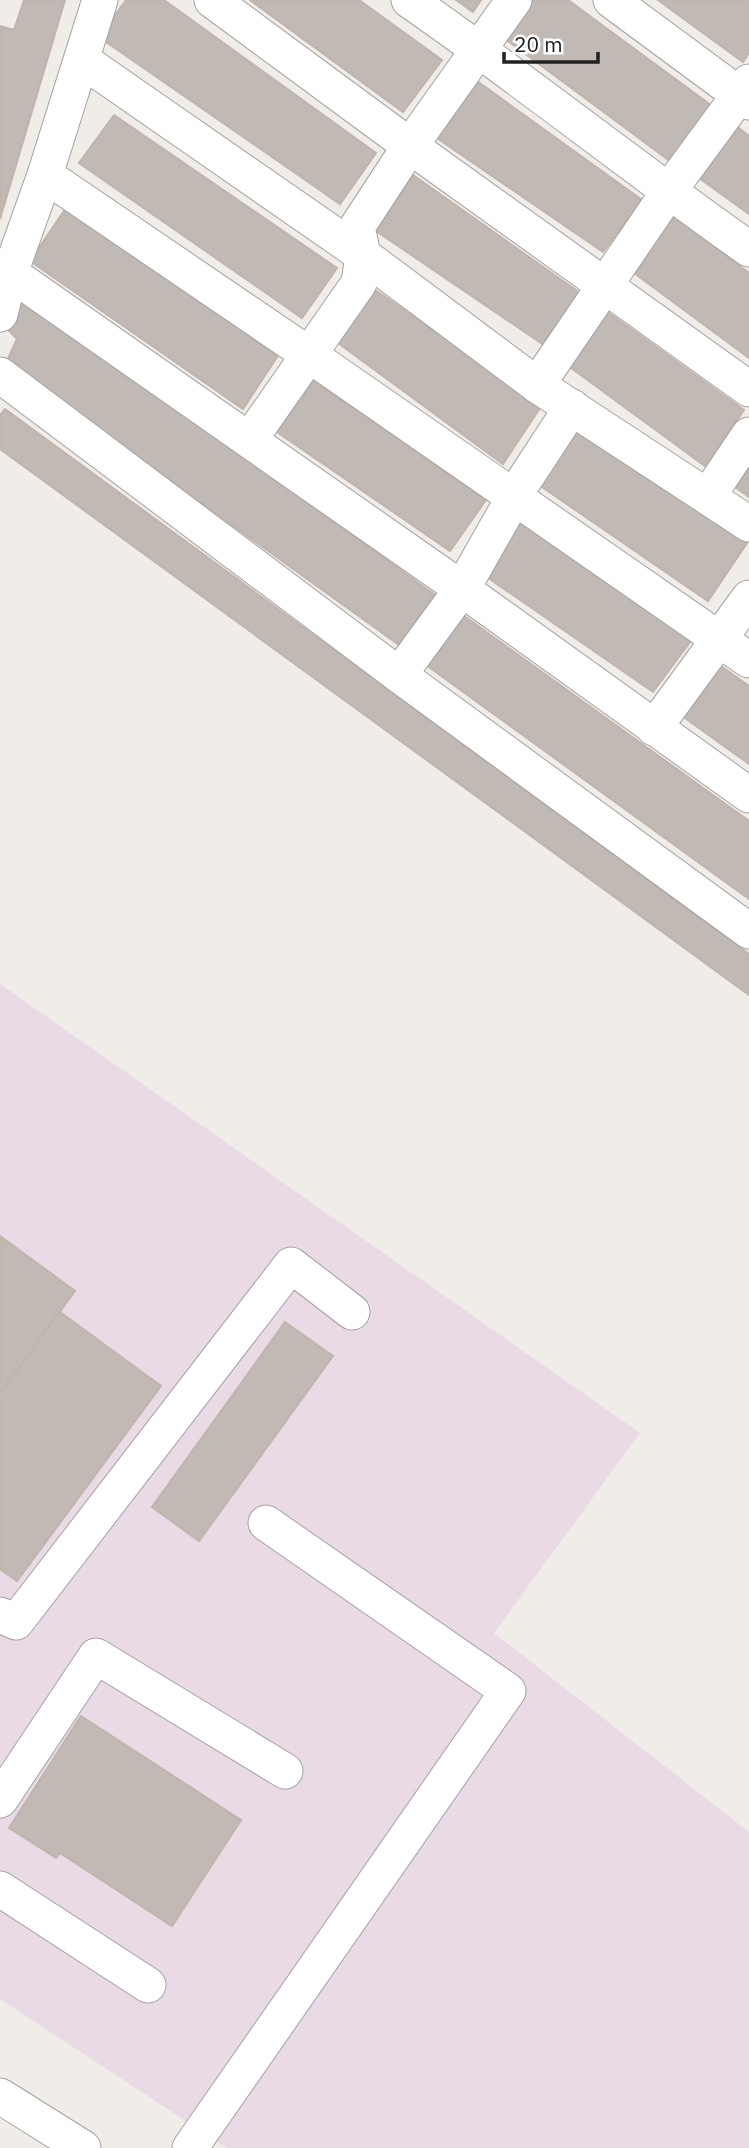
<svg xmlns="http://www.w3.org/2000/svg" width="749" height="2148" font-family="'IBM Plex Sans',sans-serif">
  <rect width="100%" height="100%" fill="#f0ede8"/>
  <polygon fill="#e9dae6" points="0,984 640,1433 494,1633 749,1832 749,2148 227,2148 0,1999"/>
  <g fill="#c1b9b4" stroke="#c1b4ab" stroke-width="2">
    <polygon points="24,0 65,0 0,219 0,26 14,30"/>
    <polygon points="126,0 164,0 376,153 340,204 99,37"/>
    <polygon points="250,0 359,0 442,60 403,112"/>
    <polygon points="456,0 481,0 473,12"/>
    <polygon points="530,0 568,0 712,106 670,161 504,38"/>
    <polygon points="658,0 749,0 749,53 743,62"/>
    <polygon points="470,76 642,200 603,252 431,134"/>
    <polygon points="114,115 337,268 302,318 79,163"/>
    <polygon points="734,124 749,136 749,214 699,178"/>
    <polygon points="413,175 580,293 544,345 376,231"/>
    <polygon points="66,208 279,354 243,409 30,261"/>
    <polygon points="671,213 749,273 749,358 630,270"/>
    <polygon points="371,287 542,405 503,464 334,340"/>
    <polygon points="26,299 439,598 402,647 6,363 17,339 6,328"/>
    <polygon points="599,306 744,410 705,466 563,362"/>
    <polygon points="314,381 486,500 450,551 277,432"/>
    <polygon points="5,409 749,954 749,995 0,449 0,415"/>
    <polygon points="574,430 747,543 708,601 539,485"/>
    <polygon points="749,466 749,497 735,487"/>
    <polygon points="522,521 693,638 653,692 484,575"/>
    <polygon points="456,610 749,821 749,899 422,662"/>
    <polygon points="721,666 749,686 749,764 685,718"/>
    <polygon points="0,1236 75,1291 0,1393"/>
    <polygon points="60,1312 161,1386 17,1581 0,1569 0,1393"/>
    <polygon points="285,1322 333,1356 199,1541 152,1507"/>
    <polygon points="81,1716 241,1820 172,1926 60,1853 56,1858 9,1828"/>
  </g>
  <g fill="none" stroke-linecap="round" stroke-linejoin="round">
    <g stroke="#a2a2a2" stroke-width="37">
      <g id="minor">
        <polyline points="212,0 410,146 749,389"/>
        <path d="M409,0C524,80 634,168 749,249"/>
        <polyline points="611,0 749,102"/>
        <polyline points="82,60 363,255 537,385 749,524"/>
        <polyline points="45,175 308,354 749,660"/>
        <polyline points="10,273 462,589 749,795"/>
        <polyline points="0,314 10,273 45,175 100,0"/>
        <polyline points="0,375 399,675 749,931"/>
        <polyline points="537,385 676,181 749,82"/>
        <polyline points="250,439 359,283 363,255 357,227 410,146 514,0"/>
        <polyline points="708,496 749,435"/>
        <polyline points="399,675 462,589 521,485 572,407"/>
        <polyline points="654,728 749,598"/>
        <polyline points="0,1615 16,1622 291,1265 352,1312"/>
        <polyline points="0,1800 96,1656 285,1771"/>
        <polyline points="0,1889 148,1985"/>
        <polyline points="0,2096 83,2148"/>
        <polyline points="190,2148 508,1691 266,1523"/>
      </g>
    </g>
    <use href="#minor" stroke="#fff" stroke-width="35"/>
  </g>
  <path d="M504 52v10h94v-10" fill="none" stroke="#212121" stroke-width="3.5"/>
  <text x="514" y="52" font-size="21" fill="#212121" stroke="#ffffff" stroke-width="5" paint-order="stroke">20 m</text>
</svg>
